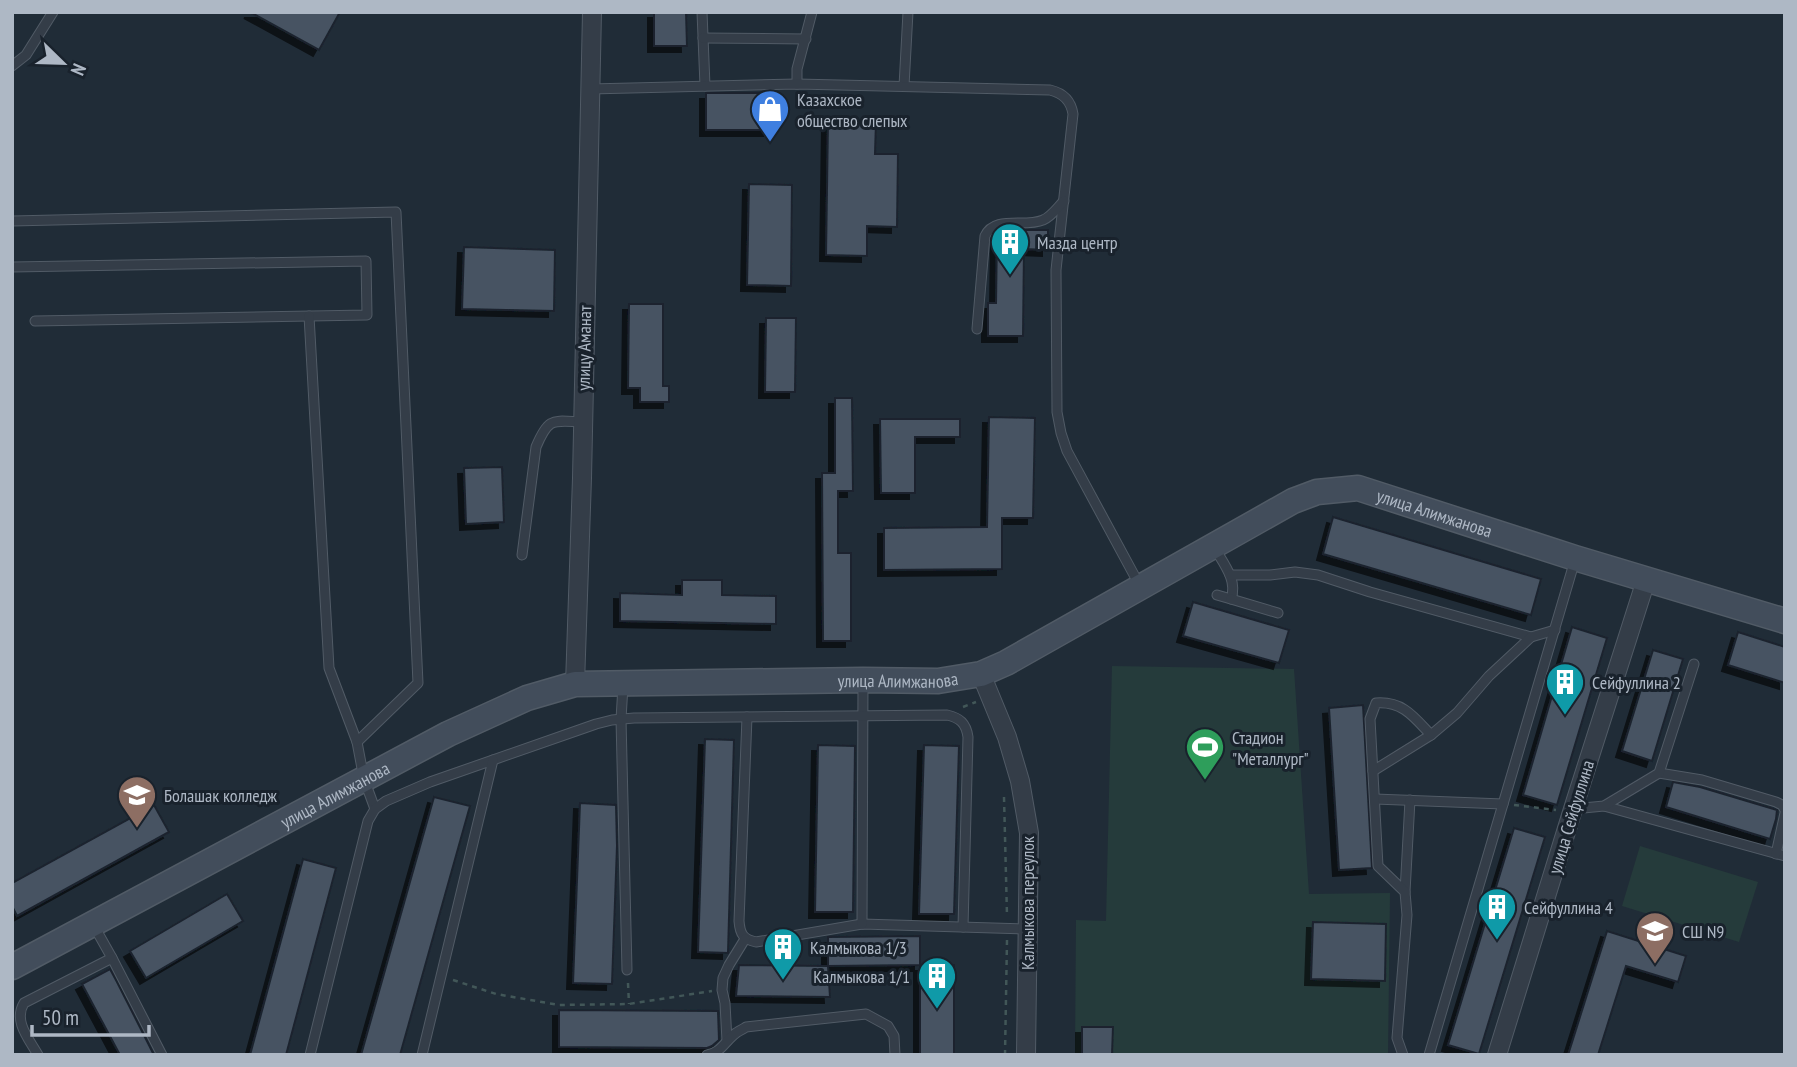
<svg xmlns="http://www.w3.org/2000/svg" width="1797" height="1067" font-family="'PT Sans Narrow',sans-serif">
  <defs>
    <filter id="shadow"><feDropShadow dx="-6" dy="6" stdDeviation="0" flood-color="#0009"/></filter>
  </defs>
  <rect width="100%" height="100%" fill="#202c37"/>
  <g fill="#253b3b">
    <polygon points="1112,666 1294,669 1309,894 1390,893 1388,1055 1075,1055 1076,920 1106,921"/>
    <polygon points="1640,846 1758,882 1739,942 1622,906"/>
  </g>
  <g fill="#465362" stroke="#1b242e" stroke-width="2" filter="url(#shadow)">
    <polygon points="250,12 340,12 319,50"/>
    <polygon points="654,12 686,12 687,46 654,46"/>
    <polygon points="706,93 770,93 769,130 706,130"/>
    <polygon points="828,121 876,122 875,154 898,154 897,227 867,226 867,256 826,255"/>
    <polygon points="749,184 792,185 791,286 747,285"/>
    <polygon points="1028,230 1048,230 1048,250 1024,249 1023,336 988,336 988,303 996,303 997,233 1004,231"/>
    <polygon points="464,247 555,250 554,311 462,309"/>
    <polygon points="629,304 663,304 663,386 669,386 669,402 640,402 640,388 628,388"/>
    <polygon points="766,318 796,318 795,392 765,392"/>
    <polygon points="835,398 852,398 853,491 838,491 838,553 851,553 851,641 823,641 822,473 835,473"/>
    <polygon points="989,417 1035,418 1033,518 1002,518 1002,569 884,570 884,528 987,527"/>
    <polygon points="880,419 960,419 960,437 915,437 915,493 881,493"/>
    <polygon points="502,467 504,522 466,524 464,468"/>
    <polygon points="1333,517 1541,579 1531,615 1323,554"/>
    <polygon points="682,580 722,580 722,595 776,596 776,624 620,621 620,593 682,595"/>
    <polygon points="1193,602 1289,630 1279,663 1183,636"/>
    <polygon points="1572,627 1607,638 1557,805 1523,795"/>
    <polygon points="1738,632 1785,647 1785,683 1728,665"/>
    <polygon points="1653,650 1683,659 1652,761 1622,751"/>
    <polygon points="1363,705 1372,868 1339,870 1329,708"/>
    <polygon points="705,739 734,740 728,953 698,952"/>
    <polygon points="818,745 855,746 853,912 815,912"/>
    <polygon points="924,745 959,746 954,914 919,914"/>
    <polygon points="1673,782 1700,787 1777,810 1776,819 1770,839 1666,807"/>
    <polygon points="434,797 470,806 400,1055 361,1055"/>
    <polygon points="580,803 616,805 617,846 612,984 573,983"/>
    <polygon points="154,805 169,832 17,916 12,906 12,883"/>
    <polygon points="1514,828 1545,837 1479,1054 1448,1045"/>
    <polygon points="303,859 336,868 286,1055 250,1055"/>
    <polygon points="227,894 243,921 146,978 130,951"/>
    <polygon points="1313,922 1386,924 1385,981 1311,979"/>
    <polygon points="1607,931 1686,956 1678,982 1626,966 1598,1055 1568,1055"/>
    <polygon points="920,936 920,965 828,966 828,937"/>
    <polygon points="739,965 828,966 830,997 736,996"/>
    <rect x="920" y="965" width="34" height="90"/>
    <polygon points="110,969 117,982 154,1055 120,1055 82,984"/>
    <polygon points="559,1010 718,1011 719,1040 712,1046 707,1048 559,1047"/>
    <polygon points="1082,1027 1113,1027 1112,1055 1082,1055"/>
  </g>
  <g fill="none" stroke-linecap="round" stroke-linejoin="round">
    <g stroke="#515b66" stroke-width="11">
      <g id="lane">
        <polyline points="702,12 705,86"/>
        <polyline points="703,38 806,39"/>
        <polyline points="12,66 26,55 53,12"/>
        <polyline points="797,84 797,69 812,12"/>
        <polyline points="904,86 908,12"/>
        <path d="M590,89L797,84L1050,90C1063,93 1071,101 1073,114L1056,270L1057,412L1061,433L1067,451L1140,586"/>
        <polyline points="12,221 396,212 418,683 357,742 364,779 375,809"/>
        <polyline points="12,267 366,261 367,315 35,321"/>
        <polyline points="309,316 329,668 357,742"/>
        <path d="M977,329L985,236C995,215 1025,228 1043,220C1051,217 1057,208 1064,201"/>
        <path d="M1214,547C1223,563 1238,580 1231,599L1217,595"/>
        <path d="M522,555L536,447C549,416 553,421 583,422"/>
        <polyline points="1230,575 1270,575 1295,572 1318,575 1370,592 1531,637"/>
        <polyline points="1231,599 1278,613"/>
        <polyline points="623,686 621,719 627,970"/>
        <path d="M747,717L739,921C740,934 743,939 756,942L862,924L1027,929"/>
        <polyline points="1373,771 1431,735"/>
        <polyline points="1659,773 1702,780 1776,802 1782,805 1785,810"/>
        <polyline points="1375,799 1503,804"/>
        <polyline points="1604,806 1785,856"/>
        <polyline points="1573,809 1604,806 1659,773 1694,664"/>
        <polyline points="1776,854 1785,813"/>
        <polyline points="1405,892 1410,800"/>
        <polyline points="862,924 863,681"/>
        <polyline points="94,926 112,958"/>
        <polyline points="727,1041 725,1003 722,990 723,978 729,965 745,939"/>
        <path d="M38,1055C29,1039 13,1021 24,1003L112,958L162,1055"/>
        <path d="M310,1055L368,821L375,809L386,801L430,782L596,724L612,720L634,718L947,715C960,718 966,723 968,737L963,927"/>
        <polyline points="422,1055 493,760"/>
        <path d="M707,1055C721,1053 725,1041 736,1033C737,1032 745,1028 746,1027L866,1014L888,1026L894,1036L895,1055"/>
        <path d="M1403,1055L1397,1038L1407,915L1405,892L1378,866L1370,719L1376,703C1403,701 1414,717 1431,735L1457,713L1489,676L1531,637L1555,630"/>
        <polyline points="1429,1055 1575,560"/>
      </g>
    </g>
    <g stroke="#515b66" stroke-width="20">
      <g id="street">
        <polyline points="981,674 1007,737 1020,781 1029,833 1026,1055"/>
        <polyline points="575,684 582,478 592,12"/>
        <polyline points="1497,1055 1573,809 1646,580"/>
      </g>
    </g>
    <g stroke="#515b66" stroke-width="27">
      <g id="secondary">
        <path id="s1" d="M12,967L448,734L527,698L575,684L863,680L938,681L981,674L1006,663L1293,501L1317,492L1358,488L1575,558L1785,621"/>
      </g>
    </g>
    <g stroke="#425758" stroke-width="2.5" stroke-dasharray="5 5" stroke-linecap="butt">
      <polyline points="963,707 976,702"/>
      <polyline points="1004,797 1007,916"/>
      <polyline points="1514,805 1556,810"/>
      <polyline points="453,980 496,994 559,1005 629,1004 712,991"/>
      <polyline points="628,983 629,1004"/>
      <polyline points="1005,1055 1007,940"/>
    </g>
    <use href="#lane" stroke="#343d48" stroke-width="9"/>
    <use href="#street" stroke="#343d48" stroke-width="18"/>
    <use href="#secondary" stroke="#424d5b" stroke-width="24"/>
  </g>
  <defs>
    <g id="shop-pin" transform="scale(2.0125)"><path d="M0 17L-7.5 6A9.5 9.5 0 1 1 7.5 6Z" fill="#3f7fe0" stroke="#19222c"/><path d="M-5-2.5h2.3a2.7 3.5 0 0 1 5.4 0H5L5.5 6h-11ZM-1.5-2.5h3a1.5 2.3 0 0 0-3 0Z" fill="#fff"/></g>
    <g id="building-pin" transform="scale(2.0125)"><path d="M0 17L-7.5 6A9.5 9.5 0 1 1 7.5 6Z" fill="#0f9aa8" stroke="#19222c"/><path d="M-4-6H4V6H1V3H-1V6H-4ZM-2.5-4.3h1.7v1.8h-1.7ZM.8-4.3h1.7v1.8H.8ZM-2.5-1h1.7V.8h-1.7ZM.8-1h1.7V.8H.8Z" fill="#fff"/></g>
    <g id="stadium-pin" transform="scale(2.0125)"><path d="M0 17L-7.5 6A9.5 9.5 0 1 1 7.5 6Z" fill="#2e9e5b" stroke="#19222c"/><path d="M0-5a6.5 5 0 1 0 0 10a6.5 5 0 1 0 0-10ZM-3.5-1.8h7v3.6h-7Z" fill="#fff"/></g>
    <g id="university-pin" transform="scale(2.0125)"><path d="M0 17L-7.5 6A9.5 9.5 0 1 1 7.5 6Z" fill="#8d6e63" stroke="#19222c"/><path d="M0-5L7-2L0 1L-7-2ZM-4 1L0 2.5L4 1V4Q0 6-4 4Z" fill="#fff"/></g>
    <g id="school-pin" transform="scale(2.0125)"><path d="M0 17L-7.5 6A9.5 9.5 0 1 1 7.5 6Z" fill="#8d6e63" stroke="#19222c"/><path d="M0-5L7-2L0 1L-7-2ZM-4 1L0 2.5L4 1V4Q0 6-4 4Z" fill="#fff"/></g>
  </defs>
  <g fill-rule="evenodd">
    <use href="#shop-pin" x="770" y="109"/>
    <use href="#building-pin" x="1010" y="242"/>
    <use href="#building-pin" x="1565" y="682"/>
    <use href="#stadium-pin" x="1205" y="747"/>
    <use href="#university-pin" x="137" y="795"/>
    <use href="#building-pin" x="1497" y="907"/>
    <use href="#school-pin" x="1655" y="931"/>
    <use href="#building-pin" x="783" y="947"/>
    <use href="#building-pin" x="937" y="976"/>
  </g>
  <g text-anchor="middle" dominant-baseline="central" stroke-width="6" stroke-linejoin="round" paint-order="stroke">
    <g font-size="18" fill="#aeb8c5" stroke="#19222c" text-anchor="start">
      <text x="797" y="99">Казахское<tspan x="797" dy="21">общество слепых</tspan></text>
      <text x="1037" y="242">Мазда центр</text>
      <text x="1592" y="682">Сейфуллина 2</text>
      <text x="1232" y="737">Стадион<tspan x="1232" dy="21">"Металлург"</tspan></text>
      <text x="164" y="795">Болашак колледж</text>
      <text x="1524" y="907">Сейфуллина 4</text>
      <text x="1682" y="931">СШ N9</text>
      <text x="810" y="947">Калмыкова 1/3</text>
      <text x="910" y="976" text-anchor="end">Калмыкова 1/1</text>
    </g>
    <g font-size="18" fill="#aeb8c5" stroke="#19222c">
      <text transform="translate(584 348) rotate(-89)">улицу Аманат</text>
      <text stroke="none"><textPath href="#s1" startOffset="1542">улица Алимжанова</textPath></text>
      <text stroke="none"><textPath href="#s1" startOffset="954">улица Алимжанова</textPath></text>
      <text stroke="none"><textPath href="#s1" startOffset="366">улица Алимжанова</textPath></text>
      <text transform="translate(1571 817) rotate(-73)">улица Сейфуллина</text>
      <text transform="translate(1027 903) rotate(-90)">Калмыкова переулок</text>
    </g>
  </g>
  <rect width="1797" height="1067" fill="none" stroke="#aeb8c5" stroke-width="28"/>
  <g transform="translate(63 63) rotate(113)" stroke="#19222c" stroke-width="5" paint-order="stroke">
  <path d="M0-5L12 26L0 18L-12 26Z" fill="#aeb8c5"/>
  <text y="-10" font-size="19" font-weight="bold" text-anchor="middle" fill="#aeb8c5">N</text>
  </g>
  <path d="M32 1025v10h117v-10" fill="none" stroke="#aeb8c5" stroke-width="3.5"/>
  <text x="42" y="1025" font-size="21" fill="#aeb8c5" stroke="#19222c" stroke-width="5" paint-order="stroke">50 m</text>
</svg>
